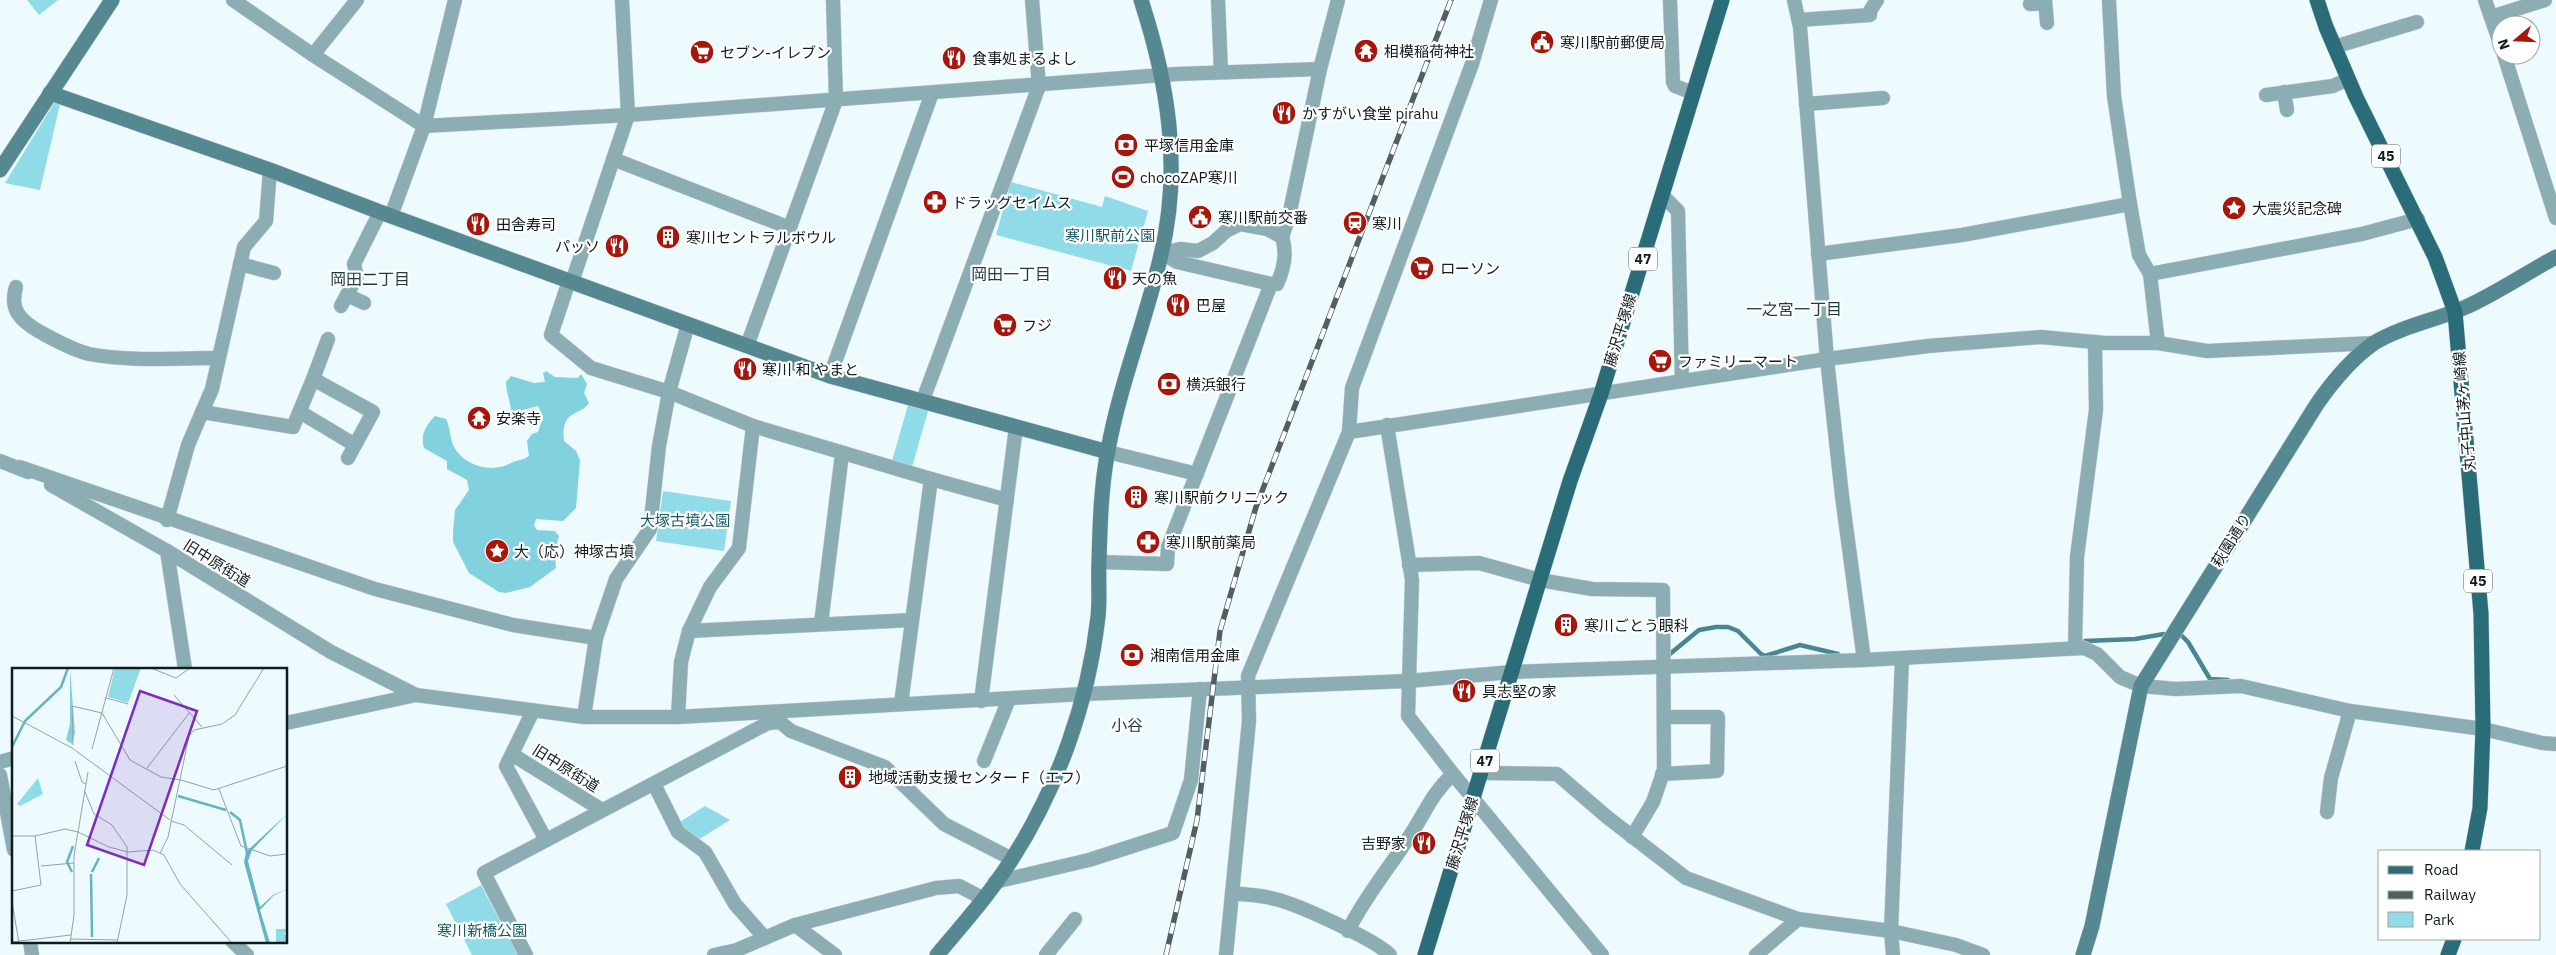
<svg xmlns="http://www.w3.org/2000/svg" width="2556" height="955" font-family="'IBM Plex Sans','Noto Sans JP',sans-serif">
  <rect width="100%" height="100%" fill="#eefbfe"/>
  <g fill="#90dbe8">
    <polygon points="27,0 58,0 39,15"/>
    <polygon points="54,103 60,104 40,190 5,183"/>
    <polygon points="1011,182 1102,207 1105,196 1148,211 1131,271 996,235"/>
    <polygon points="908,405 928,411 912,467 892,461"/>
    <polygon points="663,491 731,501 724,551 656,541"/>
    <polygon points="705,806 730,820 698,840 685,831 680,822"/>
    <polygon points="481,885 518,955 472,955 446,904"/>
  </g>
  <path fill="#81d1df" d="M546,371L555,377L578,378L581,374L587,384L584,393L589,403C581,416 560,409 564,441L576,451L580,460L576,508L563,521L536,519L534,525L537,530L555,531L559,536L555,552L556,568L530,587L506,593L499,592L469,573L453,542V532L455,510L469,490L467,480L447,469V461L424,448C420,435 426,425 435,416L446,419C450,427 450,437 453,445C463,466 492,474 511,463C517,460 522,461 529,456L527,441L532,434L538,432L543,417L538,406L511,413C511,402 506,393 506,382L511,376L534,383L545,382L543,373Z"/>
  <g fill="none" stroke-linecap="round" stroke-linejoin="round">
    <g stroke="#4a8691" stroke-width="4.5">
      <polyline points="2181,635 2188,642 2210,679 2228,680"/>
      <polyline points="2085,641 2135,639 2164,634"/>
      <polyline points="1665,658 1699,630 1716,627 1728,627 1738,631 1761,654 1765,656 1800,645 1838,654"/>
    </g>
    <g stroke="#cad7da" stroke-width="15">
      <g id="street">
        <polyline points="233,0 313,55 424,126 628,115 1176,74 1320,69 1338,0"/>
        <polyline points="1218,0 1221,72"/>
        <polyline points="1670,0 1673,82 1675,86 1693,93"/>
        <polyline points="1794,0 1800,27 1827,359 1842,496 1864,660"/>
        <polyline points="2045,0 2047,23"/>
        <polyline points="2109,0 2114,96 2130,204 2139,255 2150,274 2158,343"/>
        <polyline points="2485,0 2501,46"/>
        <polyline points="2030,4 2045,3"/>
        <polyline points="2491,17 2545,0"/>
        <polyline points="1799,20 1870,15 1870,11 1877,0"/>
        <polyline points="2334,47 2417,22"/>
        <polyline points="313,55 357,0"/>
        <polyline points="2504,55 2556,218"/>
        <polyline points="2284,92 2287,110"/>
        <polyline points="2266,95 2333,86 2348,79"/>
        <polyline points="1806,104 1883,98"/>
        <polyline points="613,159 790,228"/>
        <polyline points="1662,195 1678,211 1682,381"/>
        <polyline points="391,216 424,126 455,0"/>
        <path d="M1240,224L1267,229L1282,237C1287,252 1284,269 1277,284H1271L1177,262L1162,253L1180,249L1198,251L1213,243L1226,231Z"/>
        <polyline points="1282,237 1289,216 1320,69"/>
        <polyline points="1818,254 1962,235 2130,204"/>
        <polyline points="240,264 274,273"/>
        <polyline points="2150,274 2362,234 2418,219"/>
        <polyline points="569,281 551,335 591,368 669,392 659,446 650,529 616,579 596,638 584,717"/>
        <polyline points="572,282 628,115 622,0"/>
        <path d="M16,287C9,310 21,321 40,332C55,340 72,350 89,354C130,362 176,358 218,358"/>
        <polyline points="347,295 364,303"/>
        <polyline points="341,306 357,276 354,264 380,212"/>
        <polyline points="688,324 669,392 753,426 931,479 901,704"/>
        <polyline points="747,346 836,100 833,0"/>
        <polyline points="830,376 932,93"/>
        <polyline points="313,379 328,339"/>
        <polyline points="923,400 1039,86 1032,0"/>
        <polyline points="202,412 293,427 313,379 373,412 348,458"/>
        <polyline points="300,412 355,445"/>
        <polyline points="1387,425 1412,580 1408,716 1453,774 1602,955"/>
        <polyline points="1349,432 1827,359 1928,346 2041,337 2105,343 2158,343 2207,351 2374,343"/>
        <polyline points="1108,452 1197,474"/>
        <polyline points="0,461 28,472"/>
        <polyline points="20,467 375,589 513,625 596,638"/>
        <polyline points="931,479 1007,500"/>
        <polyline points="51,485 167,551 331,652 416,695"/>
        <polyline points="167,520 188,445 212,389 244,247 266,221 270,170"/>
        <polyline points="167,551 185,669"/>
        <polyline points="1099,562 1167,564 1168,547 1271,284"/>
        <polyline points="1409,565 1479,563 1540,580 1592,589 1663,590 1664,770 1653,802 1632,837"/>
        <polyline points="821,624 842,454"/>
        <polyline points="689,631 912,620"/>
        <polyline points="2075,648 2077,557 2096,410 2095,342"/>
        <polyline points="981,701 1016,427"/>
        <polyline points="533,711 506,766 546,840"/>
        <polyline points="678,717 681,662 689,631 710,587 739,548 753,426"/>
        <polyline points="286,723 416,695 584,717 678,717 1083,694 1408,681 1512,672 1864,660 2084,648 2097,654 2120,677 2141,686 2176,689 2241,686 2350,711 2483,729 2542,743 2556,744"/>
        <polyline points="768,723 780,722 791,731 885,767 944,824 1012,859"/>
        <polyline points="513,755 602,810"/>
        <polyline points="984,761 1009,699"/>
        <polyline points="0,762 14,758"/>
        <polyline points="1481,773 1557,774 1607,817 1686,878 1798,919 1891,931 1956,945 1983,955"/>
        <polyline points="1662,774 1717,771 1718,717 1665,717"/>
        <polyline points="0,775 14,850"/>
        <polyline points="654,784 678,832 705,852 735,904 765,938"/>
        <polyline points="2327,812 2331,778 2350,711"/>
        <polyline points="995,882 1089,860 1173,833 1191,780 1200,689"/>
        <path d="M1232,893C1246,895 1261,895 1275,899C1297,904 1376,940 1390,955"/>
        <polyline points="795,925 835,955"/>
        <path d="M1348,931C1364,898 1387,871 1407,840C1424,816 1430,795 1453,774"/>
        <polyline points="30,941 32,955"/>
        <polyline points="232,941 247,955"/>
        <polyline points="526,955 484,873 768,723 767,712"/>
        <polyline points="714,955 737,950 795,925 936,888 959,886 984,899"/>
        <polyline points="1046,955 1075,919"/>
        <polyline points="1226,955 1249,721 1248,676 1349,432 1352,388 1472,64 1491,0"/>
        <polyline points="1756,955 1798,919"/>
        <polyline points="1893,955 1891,931 1902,659"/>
      </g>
    </g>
    <g stroke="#cad7da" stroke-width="16">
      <g id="secondary">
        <polyline points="50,93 270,170 380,212 830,376 1108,452"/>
        <polyline points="0,170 112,0"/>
        <path d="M937,955C963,924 990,894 1012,859C1058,787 1088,703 1098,617C1100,599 1098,580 1099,562C1100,525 1101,486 1108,450C1120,384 1146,320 1161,255C1182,168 1168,83 1141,0"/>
        <path d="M2083,955L2092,926L2141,686L2317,404C2333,381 2351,359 2374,343C2402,326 2437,320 2466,307C2497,293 2526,273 2556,257"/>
      </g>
    </g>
    <g stroke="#cad7da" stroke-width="16">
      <g id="primary">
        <polyline points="2317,0 2326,27 2356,97 2435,257 2455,312 2481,614 2483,729 2480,808 2472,851"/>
        <polyline points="1425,955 1570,481 1601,394 1722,0"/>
        <polyline points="2448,955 2454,939"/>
      </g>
    </g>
    <use href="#street" stroke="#8cadb3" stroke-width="14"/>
    <use href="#secondary" stroke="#568891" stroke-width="15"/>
    <use href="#primary" stroke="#2a6d78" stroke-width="15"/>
    <g stroke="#525f62" stroke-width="5.5">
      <polyline id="rail" points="1166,955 1197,820 1220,631 1256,507 1451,0"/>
    </g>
    <use href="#rail" stroke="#fff" stroke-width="4" stroke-dasharray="11" stroke-linecap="butt"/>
  </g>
  <defs>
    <g id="civic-disc" transform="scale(1.25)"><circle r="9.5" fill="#a8160b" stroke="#fff"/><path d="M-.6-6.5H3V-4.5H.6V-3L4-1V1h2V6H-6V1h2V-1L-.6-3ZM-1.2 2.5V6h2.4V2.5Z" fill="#fff"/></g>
    <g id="temple-disc" transform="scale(1.25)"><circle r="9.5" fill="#a8160b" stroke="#fff"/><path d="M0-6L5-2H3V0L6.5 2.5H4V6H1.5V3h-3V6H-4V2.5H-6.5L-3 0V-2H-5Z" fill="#fff"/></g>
    <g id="supermarket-disc" transform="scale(1.25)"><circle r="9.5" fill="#a8160b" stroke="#fff"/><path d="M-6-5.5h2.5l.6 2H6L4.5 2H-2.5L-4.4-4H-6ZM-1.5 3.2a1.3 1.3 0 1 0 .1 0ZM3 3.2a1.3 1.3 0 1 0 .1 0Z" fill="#fff"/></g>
    <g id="restaurant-disc" transform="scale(1.25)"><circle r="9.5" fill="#a8160b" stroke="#fff"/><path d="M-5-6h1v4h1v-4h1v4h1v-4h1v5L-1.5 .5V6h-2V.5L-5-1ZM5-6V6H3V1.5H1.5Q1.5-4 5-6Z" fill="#fff"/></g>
    <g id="bank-disc" transform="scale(1.25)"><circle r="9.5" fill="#a8160b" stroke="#fff"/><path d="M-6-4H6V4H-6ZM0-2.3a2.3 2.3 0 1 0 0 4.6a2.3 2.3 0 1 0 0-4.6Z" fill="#fff"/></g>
    <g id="stadium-disc" transform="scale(1.25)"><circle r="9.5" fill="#a8160b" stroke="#fff"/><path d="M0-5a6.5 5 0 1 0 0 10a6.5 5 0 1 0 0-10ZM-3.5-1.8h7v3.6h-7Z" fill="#fff"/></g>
    <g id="pharmacy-disc" transform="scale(1.25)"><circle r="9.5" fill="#a8160b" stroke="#fff"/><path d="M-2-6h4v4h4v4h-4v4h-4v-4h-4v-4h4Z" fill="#fff"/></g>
    <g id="sight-disc" transform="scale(1.25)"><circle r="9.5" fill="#a8160b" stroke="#fff"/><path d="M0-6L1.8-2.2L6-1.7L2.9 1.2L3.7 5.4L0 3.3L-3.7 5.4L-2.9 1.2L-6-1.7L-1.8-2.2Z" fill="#fff"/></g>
    <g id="station-disc" transform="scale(1.25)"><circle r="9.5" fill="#a8160b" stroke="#fff"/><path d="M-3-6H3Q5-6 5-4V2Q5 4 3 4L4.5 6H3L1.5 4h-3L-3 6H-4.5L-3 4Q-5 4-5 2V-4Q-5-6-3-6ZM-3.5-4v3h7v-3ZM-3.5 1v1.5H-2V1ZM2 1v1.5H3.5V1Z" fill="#fff"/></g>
    <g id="building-disc" transform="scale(1.25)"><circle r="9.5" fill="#a8160b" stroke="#fff"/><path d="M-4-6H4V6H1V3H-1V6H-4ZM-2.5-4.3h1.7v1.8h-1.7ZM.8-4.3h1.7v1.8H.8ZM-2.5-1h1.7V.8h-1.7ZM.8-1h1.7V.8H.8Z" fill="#fff"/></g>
  </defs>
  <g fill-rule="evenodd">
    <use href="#civic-disc" x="1542" y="42"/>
    <use href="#temple-disc" x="1366" y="51"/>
    <use href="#supermarket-disc" x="702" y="52"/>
    <use href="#restaurant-disc" x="954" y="58"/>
    <use href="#restaurant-disc" x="1284" y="113"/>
    <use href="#bank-disc" x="1126" y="145"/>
    <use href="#stadium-disc" x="1123" y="177"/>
    <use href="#pharmacy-disc" x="935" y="202"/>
    <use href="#sight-disc" x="2234" y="208"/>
    <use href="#civic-disc" x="1200" y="217"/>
    <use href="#station-disc" x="1355" y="223"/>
    <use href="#restaurant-disc" x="478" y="224"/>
    <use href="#building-disc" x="668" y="237"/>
    <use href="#restaurant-disc" x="617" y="246"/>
    <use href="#supermarket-disc" x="1422" y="268"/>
    <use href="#restaurant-disc" x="1115" y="278"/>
    <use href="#restaurant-disc" x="1178" y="305"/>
    <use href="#supermarket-disc" x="1005" y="325"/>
    <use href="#supermarket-disc" x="1660" y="361"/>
    <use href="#restaurant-disc" x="745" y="369"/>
    <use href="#bank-disc" x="1169" y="384"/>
    <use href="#temple-disc" x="479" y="418"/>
    <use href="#building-disc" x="1136" y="497"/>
    <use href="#pharmacy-disc" x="1148" y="542"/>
    <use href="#sight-disc" x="497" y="551"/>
    <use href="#building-disc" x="1566" y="625"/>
    <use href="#bank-disc" x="1132" y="655"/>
    <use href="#restaurant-disc" x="1464" y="691"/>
    <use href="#building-disc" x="850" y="777"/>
    <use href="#restaurant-disc" x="1424" y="843"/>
  </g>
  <g text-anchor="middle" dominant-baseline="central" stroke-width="4.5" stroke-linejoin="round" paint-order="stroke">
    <g fill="#fff" stroke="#576062" stroke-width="1">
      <rect x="2372" y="144.5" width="28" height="23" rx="4"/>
      <rect x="1629" y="247.5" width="28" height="23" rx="4"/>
      <rect x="2464" y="569.5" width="28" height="23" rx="4"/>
      <rect x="1471" y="749.5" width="28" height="23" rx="4"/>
    </g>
    <g font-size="14" font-weight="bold" fill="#0f1c1e">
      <text x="2386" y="156">45</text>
      <text x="1643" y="259">47</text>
      <text x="2478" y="581">45</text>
      <text x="1485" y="761">47</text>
    </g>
    <g font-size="15" fill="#0f1c1e" stroke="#fff" text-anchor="start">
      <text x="1560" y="42">寒川駅前郵便局</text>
      <text x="1384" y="51">相模稲荷神社</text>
      <text x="720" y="52">セブン-イレブン</text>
      <text x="972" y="58">食事処まるよし</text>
      <text x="1302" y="113">かすがい食堂 pirahu</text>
      <text x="1144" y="145">平塚信用金庫</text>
      <text x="1140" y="177">chocoZAP寒川</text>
      <text x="952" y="202">ドラッグセイムス</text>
      <text x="2252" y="208">大震災記念碑</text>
      <text x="1218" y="217">寒川駅前交番</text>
      <text x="1372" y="223">寒川</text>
      <text x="496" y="224">田舎寿司</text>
      <text x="686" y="237">寒川セントラルボウル</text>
      <text x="600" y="246" text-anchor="end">パッソ</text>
      <text x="1440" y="268">ローソン</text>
      <text x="1132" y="278">天の魚</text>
      <text x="1196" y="305">巴屋</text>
      <text x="1022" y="325">フジ</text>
      <text x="1678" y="361">ファミリーマート</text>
      <text x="762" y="369">寒川 和 やまと</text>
      <text x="1186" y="384">横浜銀行</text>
      <text x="496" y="418">安楽寺</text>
      <text x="1154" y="497">寒川駅前クリニック</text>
      <text x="1166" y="542">寒川駅前薬局</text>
      <text x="514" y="551">大（応）神塚古墳</text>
      <text x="1584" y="625">寒川ごとう眼科</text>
      <text x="1150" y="655">湘南信用金庫</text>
      <text x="1482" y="691">具志堅の家</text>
      <text x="868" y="777">地域活動支援センター F（エフ）</text>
      <text x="1406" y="843" text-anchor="end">吉野家</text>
    </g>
    <g font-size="15" fill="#165a65" stroke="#fff">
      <text x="1110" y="235">寒川駅前公園</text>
      <text x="685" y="520">大塚古墳公園</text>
      <text x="482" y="930">寒川新橋公園</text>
    </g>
    <g font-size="15" fill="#0f1c1e" stroke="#fff">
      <text transform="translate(1620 330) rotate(-73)">藤沢平塚線</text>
      <text transform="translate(2464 411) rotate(-95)">丸子中山茅ヶ崎線</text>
      <text transform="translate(2231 540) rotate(-58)">萩園通り</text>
      <text transform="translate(217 563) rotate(32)">旧中原街道</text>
      <text transform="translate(566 768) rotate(32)">旧中原街道</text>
      <text transform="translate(1462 833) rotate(-73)">藤沢平塚線</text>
    </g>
    <g font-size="16" fill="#1d3b40" stroke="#fff">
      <text x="1011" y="274">岡田一丁目</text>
      <text x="370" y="279">岡田二丁目</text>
      <text x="1794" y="309">一之宮一丁目</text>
      <text x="1127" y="725">小谷</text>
    </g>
  </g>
  <g transform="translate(12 668)">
    <rect width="275" height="275" fill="#eefbfe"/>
    <path d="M103,0H129L116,35L96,29ZM26,110L31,126L8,138L5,136ZM264,261H275L272,266L275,267V275H264Z" fill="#90dbe8"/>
    <path d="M58,0L63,65L60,76L54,72L58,56Z" fill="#81d1df"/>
    <path d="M275,146L240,182L236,193L248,239L261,227L275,221L261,228L248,242L258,275H254L232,194L234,184Z" fill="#64b4c2"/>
    <path fill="none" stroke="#64b4c2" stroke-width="2.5" d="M0,79L13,53L49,19L56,0M166,128L214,142M218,144L228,152L235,185M60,204L55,194L61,178M80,204L87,190M79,206L80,269"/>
    <path fill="none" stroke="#95a2a4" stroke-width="1" d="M139,0L164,10L178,0M162,27L190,59M94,30L116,36M0,48L60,80L158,152M61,77L60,38L90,45L118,92L149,109L169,112M80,81L102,0M63,93L70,114L74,116M135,100L178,44M169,112L202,122L275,98M207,121L229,178L258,188L275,186M73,124L82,146L100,157L115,179V227L105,275M159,153L172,157L220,197M66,164L97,179L116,184L141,182L152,187L168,216L220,275M0,168H23L53,161L66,164M148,185L156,169L177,68L182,62L210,56L223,47L252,0M29,198L62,195M0,223L29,217L23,168M0,234L7,275M59,271L105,272M0,274L59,267M58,275L62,247V188L76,104"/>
    <path fill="#7b2cbf" fill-opacity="0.15" stroke="#7b2cbf" stroke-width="2.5" d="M128,23L185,43L132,197L75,177Z"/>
    <rect width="275" height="275" fill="none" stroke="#0f1c1e" stroke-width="2.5"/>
  </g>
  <rect x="2378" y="850" width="162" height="90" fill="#ffffff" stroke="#9fa4a5"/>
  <rect x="2388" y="866" width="25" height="8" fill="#2a6d78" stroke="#9fa4a5"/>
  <text x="2424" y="875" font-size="15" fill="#0f1c1e">Road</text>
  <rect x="2388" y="891" width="25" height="8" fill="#525f62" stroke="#9fa4a5"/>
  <text x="2424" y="900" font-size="15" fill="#0f1c1e">Railway</text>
  <rect x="2388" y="912" width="25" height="15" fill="#90dbe8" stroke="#9fa4a5"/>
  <text x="2424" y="925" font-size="15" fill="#0f1c1e">Park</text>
  <g transform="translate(2516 40) rotate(251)"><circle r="24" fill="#ffffff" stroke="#9fa4a5"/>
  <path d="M0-4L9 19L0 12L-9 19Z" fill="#a8160b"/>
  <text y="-8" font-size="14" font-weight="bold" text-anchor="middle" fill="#0f1c1e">N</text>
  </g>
</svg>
